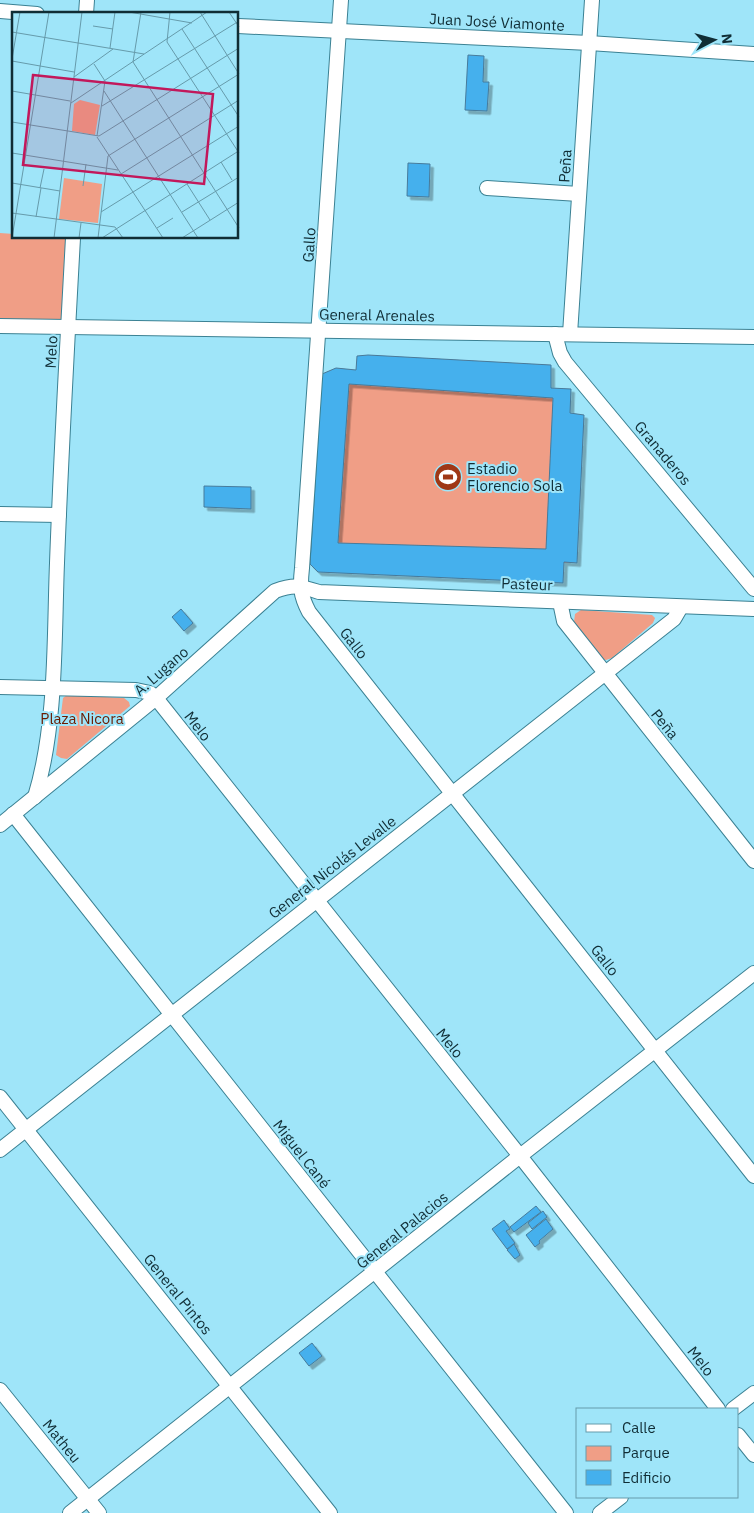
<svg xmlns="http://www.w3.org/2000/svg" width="754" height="1513" font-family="'IBM Plex Sans',sans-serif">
  <defs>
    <filter id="shadow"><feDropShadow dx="3.5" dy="3.5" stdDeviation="0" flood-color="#0004"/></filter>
  </defs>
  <rect width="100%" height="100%" fill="#9fe5f9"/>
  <g fill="#f09e86">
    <polygon points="0,233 14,234 14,238 71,239 66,322 0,321"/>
    <polygon points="368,355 551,365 551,388 571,389 570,413 584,415 577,563 310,564 322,374 336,368 356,370 357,356"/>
    <polygon points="581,610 652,615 655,618 653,623 612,658 606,660 599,658 574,622 575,614"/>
    <polygon points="67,695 124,698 129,702 130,706 67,759 61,758 56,755 63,698"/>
  </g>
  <g fill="#44b0ed" stroke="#477b9b" fill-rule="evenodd" filter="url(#shadow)">
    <polygon points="468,55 484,56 483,82 489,82 487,111 465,110"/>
    <polygon points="408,163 430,164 429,197 407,196"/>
    <path d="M368,355L551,365V388L571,389L570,413L584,415L577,563L564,562L563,583L318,572L310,564L322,374L336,368L356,370L357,356ZM349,384L553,398L546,549L338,543Z"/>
    <polygon points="204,486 251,487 251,509 204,507"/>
    <polygon points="181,609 193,623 184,631 172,617"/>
    <polygon points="536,1206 541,1212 514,1232 510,1227"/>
    <polygon points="543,1211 547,1217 532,1229 528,1223"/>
    <polygon points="546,1219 553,1229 539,1241 540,1243 535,1247 526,1235"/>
    <polygon points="504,1220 510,1229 506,1231 515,1243 507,1249 492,1229"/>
    <polygon points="514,1244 520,1255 515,1259 507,1250"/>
    <polygon points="312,1343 322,1356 309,1366 299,1353"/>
  </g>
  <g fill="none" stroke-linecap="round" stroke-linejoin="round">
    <g stroke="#3b8193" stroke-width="16">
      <g id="minor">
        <path d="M341,0L302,568C300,586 300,595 309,612L754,1176"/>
        <polyline points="0,11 37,14"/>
        <polyline points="86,14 87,0"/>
        <polyline points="238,26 589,43 754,54"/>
        <polyline points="487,188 579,194"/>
        <polyline points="0,326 754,337"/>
        <polyline points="555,334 560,353 565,362 754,589"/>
        <polyline points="570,334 592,0"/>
        <polyline points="0,514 59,515"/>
        <polyline points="560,602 564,621 754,861"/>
        <polyline points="0,687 136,690 150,693 156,698 520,1156 718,1409"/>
        <path d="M35,797C57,725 54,638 57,563C61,455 67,346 73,238"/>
        <polyline points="13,814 566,1513"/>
        <path d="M0,825L156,698L275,591C294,584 301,586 319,592L754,609"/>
        <polyline points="0,1097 330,1513"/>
        <polyline points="0,1150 674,619 681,607"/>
        <polyline points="0,1390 99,1513"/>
        <polyline points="733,1409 754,1393"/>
        <polyline points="738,1435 754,1455"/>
        <polyline points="70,1513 520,1156 754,973"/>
        <polyline points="600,1513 621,1497"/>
      </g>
    </g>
    <use href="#minor" stroke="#fff" stroke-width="14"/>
  </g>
  <defs>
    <g id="stadium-disc" transform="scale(1.4375)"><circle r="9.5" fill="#9f3816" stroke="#9fe5f9"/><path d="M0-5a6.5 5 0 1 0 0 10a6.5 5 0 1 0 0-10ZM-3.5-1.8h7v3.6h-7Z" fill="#fff"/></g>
  </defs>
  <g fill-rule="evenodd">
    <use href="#stadium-disc" x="448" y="477"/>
  </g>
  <g text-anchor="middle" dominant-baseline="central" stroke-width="4" stroke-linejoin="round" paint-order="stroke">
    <g font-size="15" fill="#102d35" stroke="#9fe5f9">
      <text transform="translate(497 22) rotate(3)">Juan José Viamonte</text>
      <text transform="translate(565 166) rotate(-86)">Peña</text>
      <text transform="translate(309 245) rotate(-86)">Gallo</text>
      <text transform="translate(377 315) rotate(1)">General Arenales</text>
      <text transform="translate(51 352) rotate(-87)">Melo</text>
      <text transform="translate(663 453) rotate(50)">Granaderos</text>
      <text transform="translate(527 584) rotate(2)">Pasteur</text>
      <text transform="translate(354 643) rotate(52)">Gallo</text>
      <text transform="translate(161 671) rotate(-41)">A. Lugano</text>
      <text transform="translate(665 724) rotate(51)">Peña</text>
      <text transform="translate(198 726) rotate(52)">Melo</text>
      <text transform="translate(332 867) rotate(-38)">General Nicolás Levalle</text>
      <text transform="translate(605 960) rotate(52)">Gallo</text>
      <text transform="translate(450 1043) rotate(51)">Melo</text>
      <text transform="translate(302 1154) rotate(52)">Miguel Cané</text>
      <text transform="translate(402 1230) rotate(-39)">General Palacios</text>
      <text transform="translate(178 1294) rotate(51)">General Pintos</text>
      <text transform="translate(701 1361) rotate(52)">Melo</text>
      <text transform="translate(62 1441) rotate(51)">Matheu</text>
    </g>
    <g font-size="15" fill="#102d35" stroke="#9fe5f9" text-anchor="start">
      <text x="467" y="468">Estadio<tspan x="467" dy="17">Florencio Sola</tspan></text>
    </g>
    <g font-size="15" fill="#6a1b00" stroke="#9fe5f9">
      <text x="82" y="718">Plaza Nicora</text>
    </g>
  </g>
  <g transform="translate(12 12)">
    <rect width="226" height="226" fill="#9fe5f9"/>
    <path d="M68,88L88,93L83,123L60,119L62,92ZM52,166L90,172L86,211L47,207Z" fill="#f09e86"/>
    <path fill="none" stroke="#669bab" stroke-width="1" d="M117,0L180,11M129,0L121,50L227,216M158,0L155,30L227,141M217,0L227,15M81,14L101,17M170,17L227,105M0,20L132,42M98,36L103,0M0,47L8,0M0,49L62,60M82,52L93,69M62,65L101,37M0,79L58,89M92,79L186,226M59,91L195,0M90,94L227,9M0,110L87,124L227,36M85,124L93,69M85,125L151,226M0,141L106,158M209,150L220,168M109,162L227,88M0,171L48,179M175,172L198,208M71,174L74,152M28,176L32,157M89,200L227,114M170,200L227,165M0,201L103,215L111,226M24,205L29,176M145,216L161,206M0,226L37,0M42,226L70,0M67,226L69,211M86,226L96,144L227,62L188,0M90,226L225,140M170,226L227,190"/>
    <path fill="#c2185b" fill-opacity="0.15" stroke="#c2185b" stroke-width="2.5" d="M21,63L201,82L192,172L11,153Z"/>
    <rect width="226" height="226" fill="none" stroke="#102d35" stroke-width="2.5"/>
  </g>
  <rect x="576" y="1408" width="162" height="90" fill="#9fe5f9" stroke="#669bab"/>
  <rect x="586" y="1424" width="25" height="8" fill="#ffffff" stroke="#669bab"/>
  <text x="622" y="1433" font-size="15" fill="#102d35">Calle</text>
  <rect x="586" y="1446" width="25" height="15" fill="#f09e86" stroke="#669bab"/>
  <text x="622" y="1458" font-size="15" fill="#102d35">Parque</text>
  <rect x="586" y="1470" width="25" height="15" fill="#44b0ed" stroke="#669bab"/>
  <text x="622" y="1483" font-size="15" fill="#102d35">Edificio</text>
  <g transform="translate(714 40) rotate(84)" stroke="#9fe5f9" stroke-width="4" paint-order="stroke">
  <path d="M0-4L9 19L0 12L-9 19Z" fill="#102d35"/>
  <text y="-8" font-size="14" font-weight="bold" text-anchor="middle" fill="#102d35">N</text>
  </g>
</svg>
